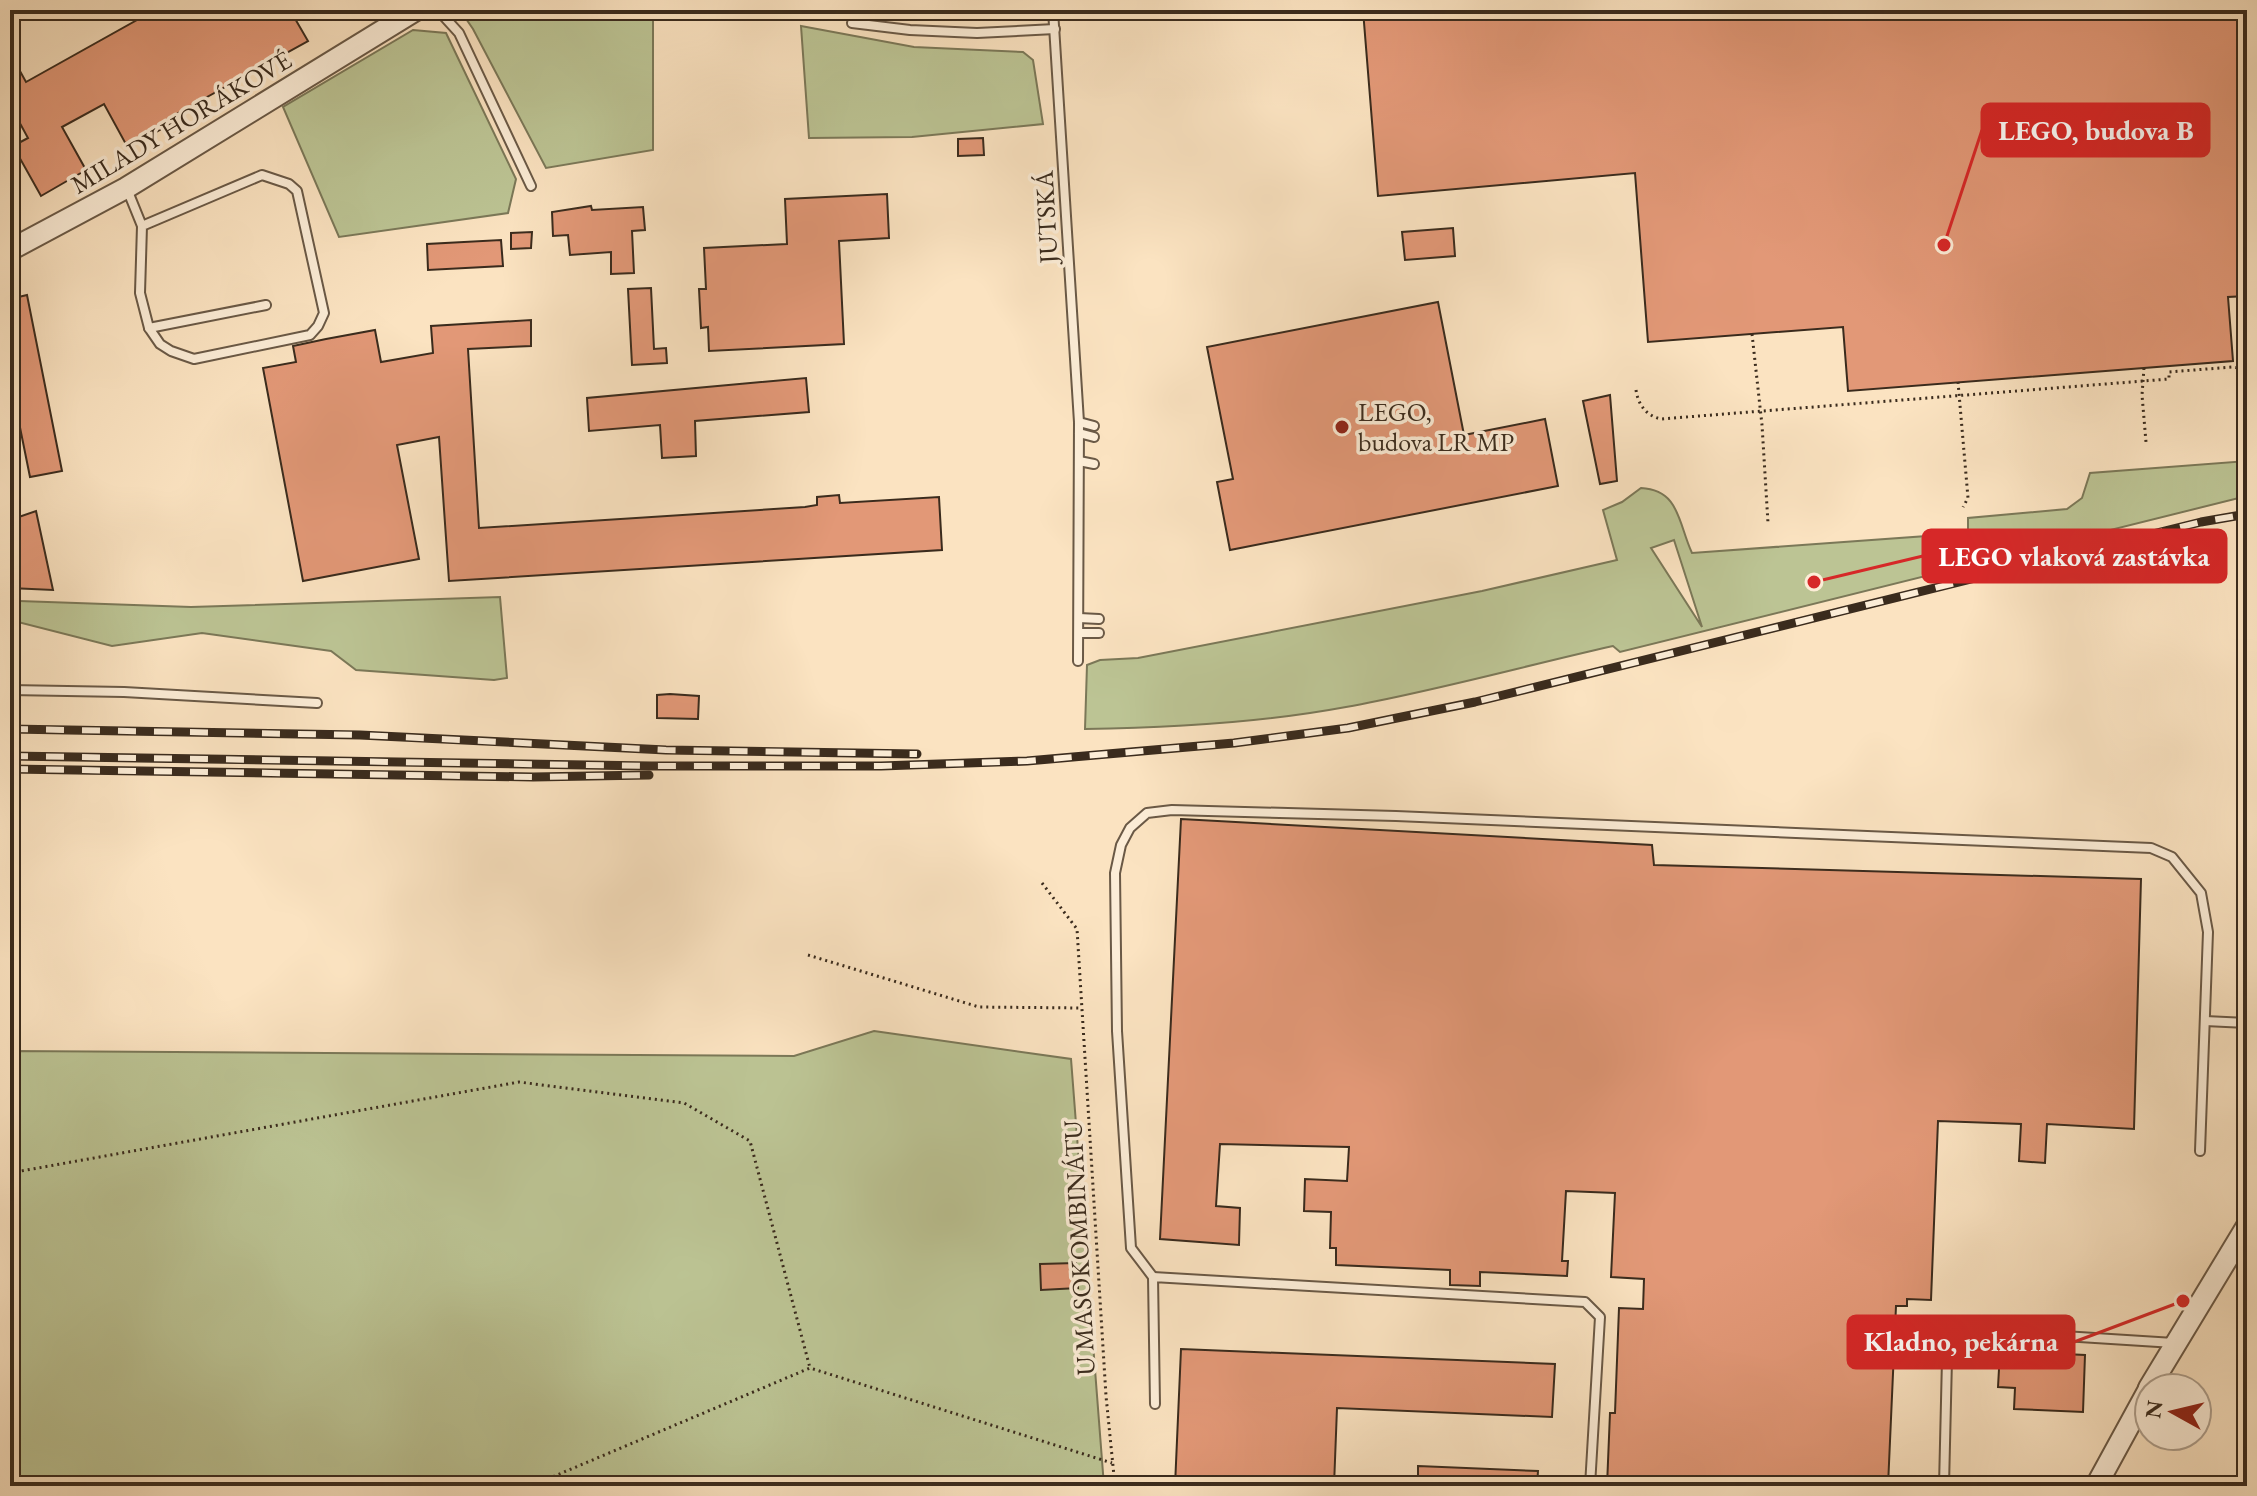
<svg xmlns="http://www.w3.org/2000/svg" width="2257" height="1496" font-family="'EB Garamond',serif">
  <rect width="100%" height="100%" fill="#fbe3c1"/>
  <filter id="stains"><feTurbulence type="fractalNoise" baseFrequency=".0025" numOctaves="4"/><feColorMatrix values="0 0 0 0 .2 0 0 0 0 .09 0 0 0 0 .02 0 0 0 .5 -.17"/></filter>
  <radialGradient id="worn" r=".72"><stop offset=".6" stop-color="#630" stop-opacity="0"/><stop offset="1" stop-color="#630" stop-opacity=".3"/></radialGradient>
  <g fill="#bcc494" stroke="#7b7858" stroke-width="2" fill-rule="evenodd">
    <polygon points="460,10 653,10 653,150 546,168 473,29"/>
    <polygon points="801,26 914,47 1023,52 1033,60 1043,124 912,137 809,138"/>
    <polygon points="413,30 446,33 516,179 508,213 339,237 283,107"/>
    <path d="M2247,461V496L1620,652L1613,646C1524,666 1435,691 1346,707C1260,723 1172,728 1085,729L1087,665L1100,660L1138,658L1482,591L1617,560L1603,510L1622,502L1641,488C1680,490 1678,523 1692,553L1968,533V518L2067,509L2082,498L2090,473ZM1674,540L1702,627L1651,548Z"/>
    <polygon points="500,597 507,678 494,680 356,670 331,651 202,633 112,646 10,620 10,601 19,601 191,607"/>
    <polygon points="874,1031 1071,1059 1104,1486 10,1486 10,1051 794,1056"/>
  </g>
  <g fill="#e29877" stroke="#3a2b1d" stroke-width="2">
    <polygon points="155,10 290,10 308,41 171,117 174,122 128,148 104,104 62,127 86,170 41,196 13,146 28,138 10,105 10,53 26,82"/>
    <polygon points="1363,10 2247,10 2247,296 2228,297 2233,361 1848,391 1843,327 1648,342 1635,173 1378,196"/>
    <polygon points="983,138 984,155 958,156 958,139"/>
    <polygon points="887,194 889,238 839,241 844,344 709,351 708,327 701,328 699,289 706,289 704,248 787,244 785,199"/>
    <polygon points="591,206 592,210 643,207 645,230 632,231 634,273 611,274 611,252 570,255 568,235 553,236 552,212"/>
    <polygon points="1453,228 1455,256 1405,260 1402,232"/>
    <polygon points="532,232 531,248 511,249 511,233"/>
    <polygon points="501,240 503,266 428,270 427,244"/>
    <polygon points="651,288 654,349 666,348 667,363 632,365 628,289"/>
    <polygon points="27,295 62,471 30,477 10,378 10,299"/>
    <polygon points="1438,302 1464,435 1545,419 1558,486 1230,550 1217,482 1233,479 1207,347"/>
    <polygon points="531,320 531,346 468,349 479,528 805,507 817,505 817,497 839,495 840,503 939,497 942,550 449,581 439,437 397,445 419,559 303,581 263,368 296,362 293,346 326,339 375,330 381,362 433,353 431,326"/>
    <polygon points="806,378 809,412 695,421 696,456 662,458 660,425 589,431 587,398"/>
    <polygon points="1610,395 1617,481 1600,484 1583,401"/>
    <polygon points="36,511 53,590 10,588 10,520"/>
    <polygon points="670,694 699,696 698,719 657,718 657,695"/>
    <polygon points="1181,819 1652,845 1654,865 2141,879 2134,1129 2047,1124 2045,1163 2019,1161 2021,1124 1938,1121 1931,1300 1907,1299 1907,1306 1896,1306 1888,1486 1607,1486 1610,1413 1615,1413 1619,1308 1643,1309 1644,1279 1611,1277 1615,1193 1566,1191 1562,1261 1568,1261 1567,1276 1480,1272 1480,1286 1450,1285 1450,1270 1336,1265 1336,1248 1330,1248 1331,1212 1304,1211 1305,1179 1347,1181 1349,1147 1220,1144 1216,1206 1240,1208 1239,1245 1160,1239"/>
    <polygon points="1076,1263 1078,1288 1041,1290 1040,1264"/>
    <polygon points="1181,1349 1555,1364 1552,1417 1337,1408 1334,1486 1175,1486"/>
    <polygon points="2000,1351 2085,1355 2083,1412 2014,1409 2015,1388 1998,1387"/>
    <polygon points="1418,1466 1538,1471 1537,1486 1418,1486"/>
  </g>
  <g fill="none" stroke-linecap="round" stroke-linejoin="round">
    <g stroke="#6a5946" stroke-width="12">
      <g id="service">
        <polyline points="438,10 459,33 531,186"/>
        <polyline points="1053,10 1079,422 1078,661"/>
        <polyline points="852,23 910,30 977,33 1055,29"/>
        <polyline points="127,189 142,226 140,293 149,328 160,344 171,351 194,359 310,335 318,326 324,313 297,191 289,184 262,175 142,226"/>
        <polyline points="149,328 266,305"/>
        <polyline points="1079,422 1094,426"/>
        <polyline points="1079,433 1094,437"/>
        <polyline points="1079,461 1094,464"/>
        <polyline points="1079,618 1099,619"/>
        <polyline points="1079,633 1099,633"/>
        <polyline points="10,690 124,692 317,703"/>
        <polyline points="2205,1021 2247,1023"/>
        <polyline points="1153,1277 1131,1248 1117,1031 1115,873 1121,845 1130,828 1147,813 1172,810 1396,816 2151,848 2172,857 2201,893 2208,932 2200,1151"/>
        <polyline points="1155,1404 1153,1277 1585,1302 1600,1317 1590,1486"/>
        <polyline points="1944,1486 1947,1359 1954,1339 1967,1330 2174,1343"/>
      </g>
    </g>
    <g stroke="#6a5946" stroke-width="24">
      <g id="tertiary">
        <polyline points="10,250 126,188 416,10"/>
        <polyline points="2149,1388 2247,1226"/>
        <polyline points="2096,1486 2149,1389"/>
      </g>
    </g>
    <g stroke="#3a2b1d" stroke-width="3" stroke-dasharray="2 4" stroke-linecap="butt">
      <polyline points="1752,334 1762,425 1768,523"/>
      <polyline points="2144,368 2142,395 2146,442"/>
      <polyline points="1958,382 1968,498 1963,507"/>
      <path d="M1636,390C1638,404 1646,416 1661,419L2169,379V372L2232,367L2247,369"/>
      <polyline points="1042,883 1077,929 1106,1396 1115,1486"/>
      <polyline points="808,955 979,1007 1082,1008"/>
      <polyline points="10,1173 519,1082 684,1103 750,1141 810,1368"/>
      <polyline points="203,1486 247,1486"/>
      <polyline points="531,1486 810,1368 1112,1463"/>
    </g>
    <use href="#service" stroke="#fcedd7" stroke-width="8"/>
    <use href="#tertiary" stroke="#fcedd7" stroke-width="20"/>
    <g stroke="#3a2b1d" stroke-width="9">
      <g id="rail">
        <polyline points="10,729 360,735 666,750 917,754"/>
        <polyline points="10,756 651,766 881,766 1027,761 1234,743 1348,728 1475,702 2201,522 2247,514"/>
        <polyline points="10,769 533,777 649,775"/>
      </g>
    </g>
    <use href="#rail" stroke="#fcedd7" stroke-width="6" stroke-dasharray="18" stroke-linecap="butt"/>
  </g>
  <circle fill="#8f2418" stroke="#fcedd7" stroke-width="3" cx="1342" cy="427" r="8"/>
  <g text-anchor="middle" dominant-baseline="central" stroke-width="7" stroke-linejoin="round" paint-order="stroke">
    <g font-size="26" fill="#3a2b1d" stroke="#fcedd7">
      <text transform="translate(181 122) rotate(-31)">MILADY HORÁKOVÉ</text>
      <text transform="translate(1046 217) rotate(-93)">JUTSKÁ</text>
      <text transform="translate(1079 1248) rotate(-93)">U MASOKOMBINÁTU</text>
    </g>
    <g font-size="26" fill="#3a2b1d" stroke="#fcedd7" text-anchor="start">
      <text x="1358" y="412">LEGO,<tspan x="1358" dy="30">budova LR MP</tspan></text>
    </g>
  </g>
  <path fill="none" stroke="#d62828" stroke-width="3" d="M1944 245L1982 130M1814 582L1923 556M2183 1301L2074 1342"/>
  <g fill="#d62828" stroke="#fcedd7" stroke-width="3">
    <circle cx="1944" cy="245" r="8"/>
    <circle cx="1814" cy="582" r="8"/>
    <circle cx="2183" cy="1301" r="8"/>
  </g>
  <g fill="#d62828" stroke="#d62828" stroke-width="3">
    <rect x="1982" y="104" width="227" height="52" rx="8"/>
    <rect x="1923" y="530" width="303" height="52" rx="8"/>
    <rect x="1848" y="1316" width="226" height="52" rx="8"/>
  </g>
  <g font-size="28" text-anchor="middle" font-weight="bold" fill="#fff">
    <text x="2096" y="140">LEGO, budova B</text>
    <text x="2074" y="566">LEGO vlaková zastávka</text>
    <text x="1961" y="1351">Kladno, pekárna</text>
  </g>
  <rect width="2257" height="1496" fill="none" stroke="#fbe3c1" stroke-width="40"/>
  <rect x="12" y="12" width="2233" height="1472" fill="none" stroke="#3a2b1d" stroke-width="4"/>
  <rect x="20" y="20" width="2217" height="1456" fill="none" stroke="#3a2b1d" stroke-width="2"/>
  <g transform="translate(2173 1412) rotate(278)"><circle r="38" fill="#fcedd7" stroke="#ae9f8d" stroke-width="2"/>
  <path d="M0-6L14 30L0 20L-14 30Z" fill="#8f2418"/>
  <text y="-12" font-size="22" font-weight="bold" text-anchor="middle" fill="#3a2b1d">N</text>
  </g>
  <rect width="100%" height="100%" filter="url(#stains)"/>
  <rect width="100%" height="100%" fill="url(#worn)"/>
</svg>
